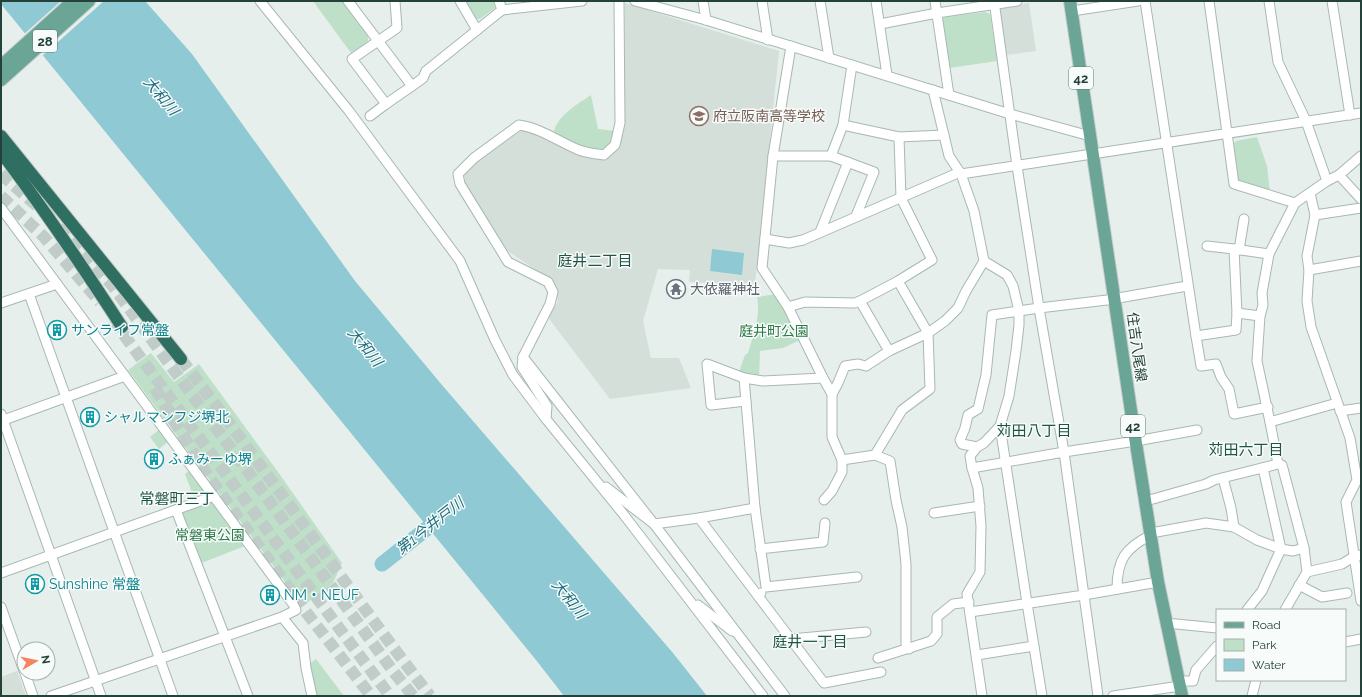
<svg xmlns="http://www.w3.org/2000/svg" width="1362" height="697" font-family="Raleway,'Noto Sans JP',sans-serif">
  <rect width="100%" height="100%" fill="#e6efeb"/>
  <g fill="#d4dfda">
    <polygon points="625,3 779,51 755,285 689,282 690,270 658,269 643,321 651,358 679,358 691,388 610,399 547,316 558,302 555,288 552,281 505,249 464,183 465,173 468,168 521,131 531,131 586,156 617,149 625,126"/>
    <polygon points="1029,3 1036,51 1006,55 999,12 1003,7"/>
    <polygon points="17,671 26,696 1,696 1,677"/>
  </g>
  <g fill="#bfe0c8">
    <polygon points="313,1 344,1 368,31 368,42 351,53"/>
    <polygon points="465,1 493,1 495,8 480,19 475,19"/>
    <polygon points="985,12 990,14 997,61 949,68 942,20 945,17"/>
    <path d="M591,95L598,129L615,131C614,139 613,145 605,149C599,153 565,143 559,138C557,137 555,133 554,131C559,114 578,104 591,95Z"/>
    <polygon points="1257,137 1267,166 1270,192 1238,183 1232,145 1236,141"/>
    <path d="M776,294L800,340L783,348L760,351L759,379L739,372L745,355L748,353C753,336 761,316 757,297Z"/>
    <polygon points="151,353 174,382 199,364 278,472 342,563 333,583 303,606 128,370"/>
    <polygon points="160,429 169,441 159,449 150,437"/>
    <polygon points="190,470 205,490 204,494 194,498 185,474"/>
    <polygon points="209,503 213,503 245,546 199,564 182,513"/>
    <polygon points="316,659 344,696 317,696 310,664"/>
  </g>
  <g fill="#8ec9d4">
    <polygon points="1,1 145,1 192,54 355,281 442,385 673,653 707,696 564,696 536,660 1,4"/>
    <polygon points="712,249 744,253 742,275 710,271"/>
  </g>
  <polygon fill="#e6efeb" points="61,1 104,1 41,57 23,35"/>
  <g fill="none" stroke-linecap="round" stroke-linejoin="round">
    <polyline stroke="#8ec9d4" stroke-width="15" points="382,564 444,515"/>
    <g stroke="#bfccc8" stroke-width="12" stroke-dasharray="12 6" stroke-linecap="butt">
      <polyline points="1,174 37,206"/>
      <polyline points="1,196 44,237 100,302"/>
      <polyline points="59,227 81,249 112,285 393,671 413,696"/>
      <polyline points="113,320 339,628 390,696"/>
      <path d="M181,359C266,470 345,585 430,696"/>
      <polyline points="155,388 194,454 209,477 306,612 371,696"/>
    </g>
    <g stroke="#a8b8b2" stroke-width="11">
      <g id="minor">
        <polyline points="260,1 349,111 460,261 495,340 513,375 546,419 624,515 763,696"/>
        <polyline points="348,1 412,86 423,78 426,71 502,10 499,1"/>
        <polyline points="395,1 397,28 352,59 386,104 412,86"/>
        <polyline points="460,1 477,30"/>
        <path d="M619,1L620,123L615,145L604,155C596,154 587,153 579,150C559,142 541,128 519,125L474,158L458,174L460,184L508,262L548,282L553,292L550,304L523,357L654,524L785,696"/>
        <polyline points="635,1 706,20 1010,114 1090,136"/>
        <polyline points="703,1 706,20"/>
        <polyline points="762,1 768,40"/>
        <polyline points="820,1 829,58"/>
        <polyline points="876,1 887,75"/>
        <polyline points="935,1 949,95"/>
        <polyline points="994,1 1017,166 1039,308 1107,300 1187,286"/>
        <polyline points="1145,1 1196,336"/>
        <polyline points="1209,1 1234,184 1295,203"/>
        <polyline points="1332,1 1350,115"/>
        <polyline points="502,10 582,1"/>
        <polyline points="1072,11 1138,1"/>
        <polyline points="880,24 937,13 1017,1"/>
        <polyline points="791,46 773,156 762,268 788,307 823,378 832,394 832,437 842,460 842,472 832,491 824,500"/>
        <polyline points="933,90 949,156 961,174 974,211 984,261 1007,275 1013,286 1019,311 1039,308 1064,452 1098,696"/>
        <polyline points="370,116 386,104"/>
        <polyline points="843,125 899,137 944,135"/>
        <polyline points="773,156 831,156 843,125 852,65"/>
        <polyline points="831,156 874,172 856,216"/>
        <polyline points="961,174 1361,113"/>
        <polyline points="1339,175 1361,156"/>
        <polyline points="1327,181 1339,175 1361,199"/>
        <polyline points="1310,193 1315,215 1307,256 1309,270 1307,301 1311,327 1350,438 1357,480 1346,502 1361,601"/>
        <polyline points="1,208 293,604 296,610 282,617 51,696"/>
        <polyline points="1315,215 1361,208"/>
        <polyline points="820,232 848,162"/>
        <polyline points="765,239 789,243 803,240 960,172"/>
        <polyline points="1207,246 1234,249"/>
        <polyline points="1239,250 1244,219"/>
        <polyline points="1269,254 1262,293 1263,305 1260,316 1257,361 1270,422 1337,403"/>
        <polyline points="1309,270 1361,261"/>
        <polyline points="29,294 173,696"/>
        <polyline points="860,301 889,351"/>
        <polyline points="1,303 57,284"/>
        <polyline points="788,307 805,302 855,303 860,301 898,281 932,260 901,198 899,137"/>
        <polyline points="1237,313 1236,330 1196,336 1201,366 1216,364 1221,377 1229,389 1234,414 1268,407"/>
        <polyline points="1260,316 1237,313 1234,249 1269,254 1295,203 1327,181 1306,121 1278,62 1269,1"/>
        <polyline points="523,357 522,367 547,406 546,419"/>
        <polyline points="744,378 755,508 766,587 857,577"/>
        <polyline points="832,394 838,383 845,366 858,364 866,366 889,351 928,333 945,321 958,308 966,291 984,261"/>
        <polyline points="746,401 711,405 707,364 744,378 763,381 823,378"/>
        <polyline points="1340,411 1361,408"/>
        <polyline points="1,414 101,696"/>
        <polyline points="1,421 125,376"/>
        <polyline points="1270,422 1278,464 1282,465 1304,548 1307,572 1285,610"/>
        <polyline points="977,447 984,443 1000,426"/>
        <polyline points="875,455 902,410 930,389 928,333 898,281"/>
        <polyline points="842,460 875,455 890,461 896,500 902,527 906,564 906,644 909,649"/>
        <polyline points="972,468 1064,452 1136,441 1197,430"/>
        <polyline points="1263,468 1281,549"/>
        <polyline points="1223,478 1231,508 1234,527"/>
        <polyline points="606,487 654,524 699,518 755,508"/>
        <polyline points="1146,501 1206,484 1214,480 1278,464"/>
        <polyline points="176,510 248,696"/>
        <polyline points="934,513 980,506"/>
        <polyline points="699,518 758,596 761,593"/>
        <polyline points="1151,533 1206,523 1234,527 1257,540 1281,549"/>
        <polyline points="760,549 823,542 825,523"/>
        <polyline points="1307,572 1342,564 1355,556 1361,555"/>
        <polyline points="1,573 214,496"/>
        <polyline points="1299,585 1322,597 1347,593"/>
        <path d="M1117,589C1117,560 1125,548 1151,535"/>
        <polyline points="758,596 824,683 881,672"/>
        <polyline points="698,605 732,631"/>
        <polyline points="1,607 24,671"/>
        <polyline points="1247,610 1262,591 1281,549 1293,551 1304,548"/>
        <polyline points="970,612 1084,595 1158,582"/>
        <polyline points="282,617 303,643 306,668 312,696"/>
        <polyline points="1166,623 1217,628"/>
        <polyline points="791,639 866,632"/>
        <polyline points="1345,642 1361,639"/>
        <polyline points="977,655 1034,646"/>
        <polyline points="878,658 931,641 937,634 937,617 953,604 969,602"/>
        <polyline points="25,673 33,696"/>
        <polyline points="1178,681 1193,681 1196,670 1217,646"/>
        <polyline points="982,696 967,594 980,572 981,526 978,488 972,468 970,456 977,447 962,444 960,440 965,428 968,415 978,409 986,375 992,315 1019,311 1019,325 1016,351 1009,396 1000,426 1027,603 1042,696"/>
        <polyline points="1113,696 1180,686"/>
        <polyline points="1252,696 1256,680"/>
      </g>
    </g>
    <g stroke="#c2cac8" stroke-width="14">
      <g id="major">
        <polyline points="1070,1 1134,431 1158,582 1182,696"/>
        <polyline points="1,66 73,1"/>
        <polyline points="1,80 89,1"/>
      </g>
    </g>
    <g stroke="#c2cac8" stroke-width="14">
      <g id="highway">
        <polyline points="1,136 181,359"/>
        <path d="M1,152C44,209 83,267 122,327"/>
      </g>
    </g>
    <use href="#minor" stroke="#fff" stroke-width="9"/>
    <use href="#major" stroke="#6aa596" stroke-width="12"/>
    <use href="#highway" stroke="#2f6f62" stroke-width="12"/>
  </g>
  <defs>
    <g id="school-ring" transform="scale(1)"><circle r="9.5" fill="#f7fbf9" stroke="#8d6e63" stroke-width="1.5"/><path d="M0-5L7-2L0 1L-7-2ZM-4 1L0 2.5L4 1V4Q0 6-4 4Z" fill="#8d6e63"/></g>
    <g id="temple-ring" transform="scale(1)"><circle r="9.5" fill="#f7fbf9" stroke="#6b7280" stroke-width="1.5"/><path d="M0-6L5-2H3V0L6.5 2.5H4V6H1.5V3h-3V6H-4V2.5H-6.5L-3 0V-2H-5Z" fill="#6b7280"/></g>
    <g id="building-ring" transform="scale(1)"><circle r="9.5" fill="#f7fbf9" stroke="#0f9aa8" stroke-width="1.5"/><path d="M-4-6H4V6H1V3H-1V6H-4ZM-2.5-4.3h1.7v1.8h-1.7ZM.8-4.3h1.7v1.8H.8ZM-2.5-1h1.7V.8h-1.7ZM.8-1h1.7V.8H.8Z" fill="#0f9aa8"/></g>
  </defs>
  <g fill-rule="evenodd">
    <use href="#school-ring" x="699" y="116"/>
    <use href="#temple-ring" x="676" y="289"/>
    <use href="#building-ring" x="57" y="330"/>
    <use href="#building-ring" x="90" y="417"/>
    <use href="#building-ring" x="154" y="459"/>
    <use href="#building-ring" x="35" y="584"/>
    <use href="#building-ring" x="270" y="595"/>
  </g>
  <g text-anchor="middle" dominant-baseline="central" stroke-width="3" stroke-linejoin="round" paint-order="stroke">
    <g fill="#f7fbf9" stroke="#637a73" stroke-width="1">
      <rect x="33" y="30" width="24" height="22" rx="3"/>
      <rect x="1069" y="67" width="24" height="22" rx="3"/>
      <rect x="1121" y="415" width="24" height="22" rx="3"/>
    </g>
    <g font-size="13" font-weight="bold" fill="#24423a">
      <text x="45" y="41">28</text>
      <text x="1081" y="78">42</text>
      <text x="1133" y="426">42</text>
    </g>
    <g font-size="14" fill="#785e54" stroke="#f7fbf9" text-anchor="start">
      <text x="713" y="116">府立阪南高等学校</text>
    </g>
    <g font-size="14" fill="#5b616d" stroke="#f7fbf9" text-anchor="start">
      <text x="690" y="289">大依羅神社</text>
    </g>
    <g font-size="14" fill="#0d838f" stroke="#f7fbf9" text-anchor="start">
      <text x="71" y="330">サンライフ常盤</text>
      <text x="104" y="417">シャルマンフジ堺北</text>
      <text x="168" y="459">ふぁみーゆ堺</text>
      <text x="49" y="584">Sunshine 常盤</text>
      <text x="284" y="595">NM・NEUF</text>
    </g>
    <g font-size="14" fill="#2d7a4b" stroke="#f7fbf9">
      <text x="774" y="331">庭井町公園</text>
      <text x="210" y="535">常磐東公園</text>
    </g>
    <g font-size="14" fill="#24423a" stroke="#f7fbf9">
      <text transform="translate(1137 347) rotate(82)">住吉八尾線</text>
    </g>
    <g font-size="15" font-style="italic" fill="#1c6f80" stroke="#f7fbf9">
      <text transform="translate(161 96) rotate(50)">大和川</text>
      <text transform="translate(365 347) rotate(51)">大和川</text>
      <text transform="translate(430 526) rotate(-38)">第1今井戸川</text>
      <text transform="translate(569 599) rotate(51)">大和川</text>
    </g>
    <g font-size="15" fill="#1f5548" stroke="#f7fbf9">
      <text x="595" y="261">庭井二丁目</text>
      <text x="1034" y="431">苅田八丁目</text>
      <text x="1246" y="450">苅田六丁目</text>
      <text x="177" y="499">常磐町三丁</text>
      <text x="810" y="642">庭井一丁目</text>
    </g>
  </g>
  <rect width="1362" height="697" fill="none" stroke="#24423a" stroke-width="4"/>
  <rect x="1216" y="609" width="130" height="72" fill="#f7fbf9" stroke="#a3b1ad"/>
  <rect x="1224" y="622" width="20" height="6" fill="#6aa596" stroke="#a3b1ad"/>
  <text x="1252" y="629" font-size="12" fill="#24423a">Road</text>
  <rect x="1224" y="639" width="20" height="12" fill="#bfe0c8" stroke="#a3b1ad"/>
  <text x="1252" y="649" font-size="12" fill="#24423a">Park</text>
  <rect x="1224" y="659" width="20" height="12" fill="#8ec9d4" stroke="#a3b1ad"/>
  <text x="1252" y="669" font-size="12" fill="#24423a">Water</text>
  <g transform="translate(36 661) rotate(81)"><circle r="19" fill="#f7fbf9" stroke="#a3b1ad"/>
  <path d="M0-3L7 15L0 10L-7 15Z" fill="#f4845f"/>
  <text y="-6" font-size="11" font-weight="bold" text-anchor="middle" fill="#24423a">N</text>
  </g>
</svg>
